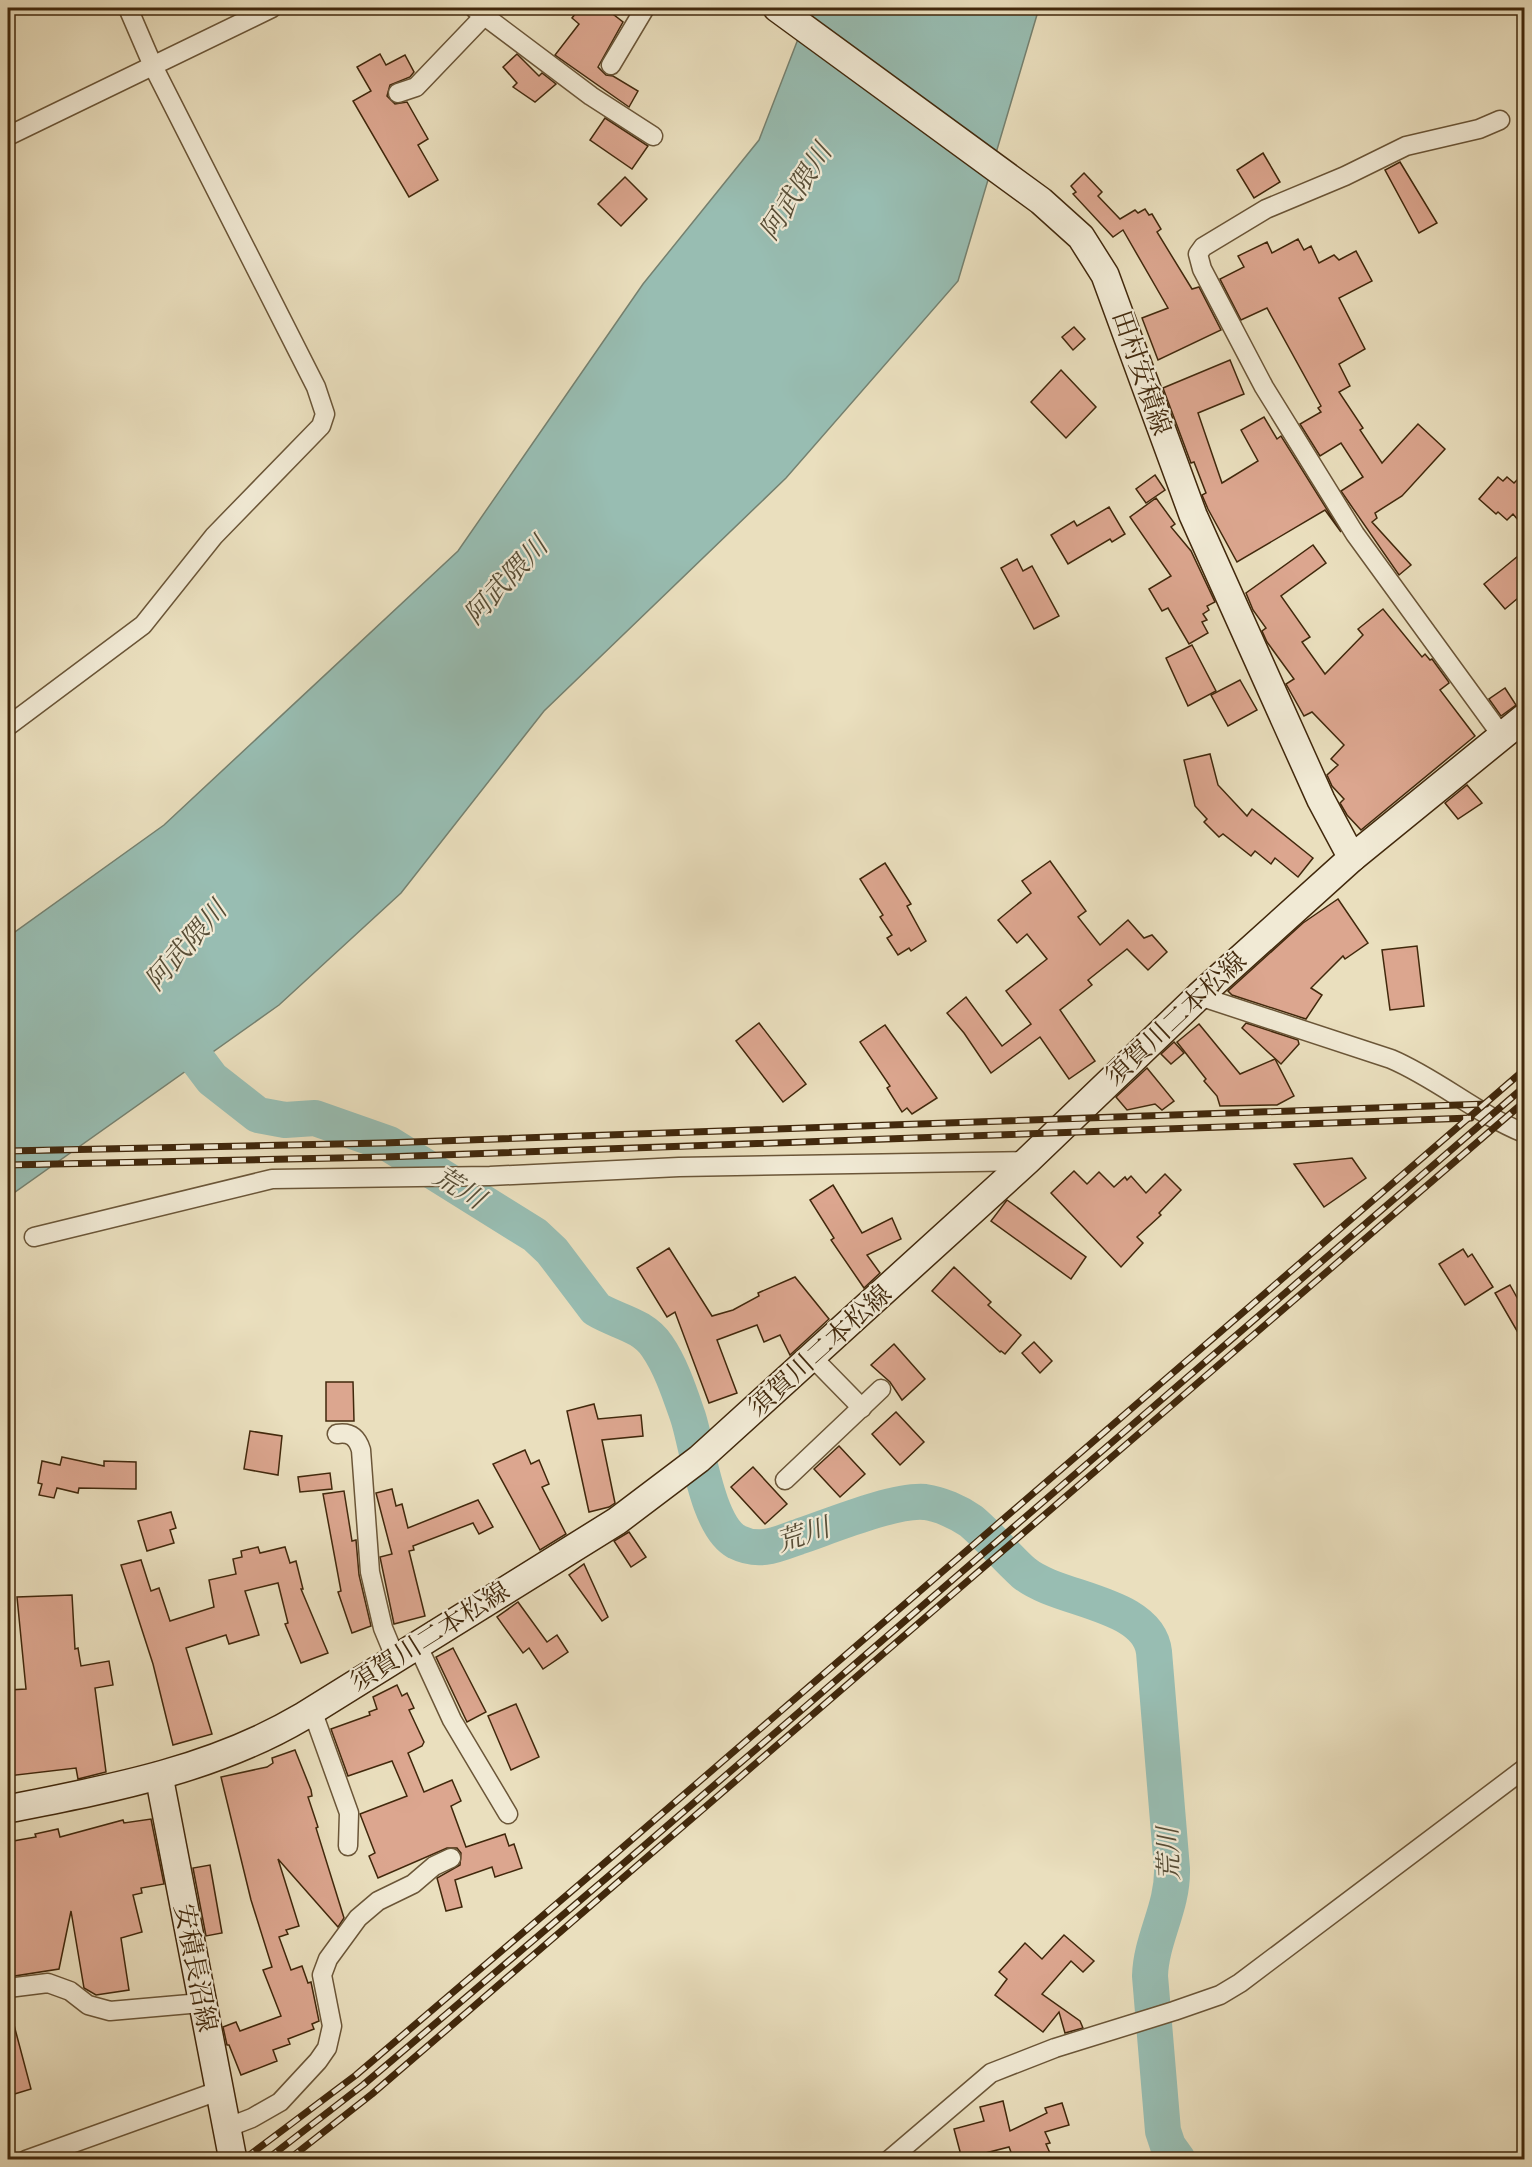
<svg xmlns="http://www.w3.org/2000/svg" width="1532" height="2167" font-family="'IM FELL Double Pica','Noto Serif JP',serif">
  <rect width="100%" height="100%" fill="#eadfbe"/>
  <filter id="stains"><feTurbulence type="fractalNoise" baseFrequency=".00333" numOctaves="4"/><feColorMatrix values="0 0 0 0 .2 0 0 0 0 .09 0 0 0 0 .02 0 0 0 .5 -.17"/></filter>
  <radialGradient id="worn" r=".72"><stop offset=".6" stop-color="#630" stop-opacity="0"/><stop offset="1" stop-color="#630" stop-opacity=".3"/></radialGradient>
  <polygon fill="#98bdb2" stroke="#758170" stroke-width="1.5" points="810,8 1039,8 958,281 786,478 544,711 401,893 279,1005 8,1197 8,937 164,825 458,551 643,284 759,140"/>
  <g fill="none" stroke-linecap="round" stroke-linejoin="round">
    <path stroke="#98bdb2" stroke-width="36" d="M169,1022L212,1079L258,1115L285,1120L315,1118L389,1144L535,1235L552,1251L596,1309C617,1322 642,1324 657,1346C671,1366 680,1394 688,1417C698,1448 707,1526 737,1542C759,1553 776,1545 798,1537C828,1527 895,1499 925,1502C940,1504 958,1512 971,1521C990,1537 1006,1557 1024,1573C1058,1601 1148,1602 1154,1652L1172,1869C1173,1907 1151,1939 1150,1976L1163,2131L1168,2146L1178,2160"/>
  </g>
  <g fill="#dca68f" stroke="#41280c" stroke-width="1.5">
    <polygon points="580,8 605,8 623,22 598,67 606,75 613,76 638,91 629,107 555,55 579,24 572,18"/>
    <polygon points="380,54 386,65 405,55 414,72 410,77 390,85 387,96 395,104 407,102 428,139 418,145 438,180 409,197 353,101 371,91 357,67"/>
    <polygon points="517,54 539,76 542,73 556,84 535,102 513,87 517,83 503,67"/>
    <polygon points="605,118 648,146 632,169 590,140"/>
    <polygon points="1263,153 1280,182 1254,198 1237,170"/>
    <polygon points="1400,162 1437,223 1419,233 1385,170"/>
    <polygon points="1084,173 1102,192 1098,196 1120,219 1135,210 1138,213 1145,209 1149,215 1152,214 1161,229 1157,232 1192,289 1199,287 1221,330 1158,360 1142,318 1168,308 1123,230 1113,237 1073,194 1076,192 1071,186"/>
    <polygon points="625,177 647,199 621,226 598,204"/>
    <polygon points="1298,239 1304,250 1311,246 1319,263 1334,255 1339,260 1356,251 1372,281 1339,298 1365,349 1339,364 1350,386 1339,392 1363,428 1360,430 1382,463 1418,424 1445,449 1402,496 1375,513 1377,518 1372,522 1411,565 1399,575 1341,491 1363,477 1341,443 1320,456 1300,424 1321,412 1318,408 1321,406 1267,308 1241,320 1220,279 1244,267 1238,256 1267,242 1272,253"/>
    <polygon points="1074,327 1085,339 1073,350 1062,337"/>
    <polygon points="1230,360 1244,394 1198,413 1222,483 1258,461 1241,430 1264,417 1277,439 1281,436 1341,532 1325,510 1237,562 1208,509 1202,495 1206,493 1194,462 1191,463 1163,388"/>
    <polygon points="1061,370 1096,407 1066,438 1031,402"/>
    <polygon points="1524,473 1524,527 1513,514 1507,520 1498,512 1496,514 1479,499 1498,477 1503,481 1507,477 1514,483"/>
    <polygon points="1155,475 1165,490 1146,503 1136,489"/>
    <polygon points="1156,498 1175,524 1171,527 1191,551 1215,602 1207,606 1209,610 1203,614 1207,620 1202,622 1208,633 1189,644 1168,608 1162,611 1149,589 1171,576 1130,517"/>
    <polygon points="1109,507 1125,534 1112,542 1110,539 1068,564 1051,535 1074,521 1077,526"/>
    <polygon points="1313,545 1326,563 1281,596 1310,637 1302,642 1325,674 1363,635 1358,629 1383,609 1422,657 1425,654 1430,660 1432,659 1448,681 1449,683 1440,690 1475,736 1361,830 1347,815 1340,803 1344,799 1332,786 1327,775 1338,765 1331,759 1344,745 1312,712 1304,716 1286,684 1294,679 1267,642 1262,631 1266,628 1253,610 1246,593"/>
    <polygon points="1524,551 1524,593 1505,609 1484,584"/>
    <polygon points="1017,559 1023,571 1032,566 1059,616 1034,629 1001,568"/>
    <polygon points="1192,645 1216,691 1188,706 1166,658"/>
    <polygon points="1240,680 1257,710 1228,726 1211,695"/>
    <polygon points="1505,688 1516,705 1501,716 1489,699"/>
    <polygon points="1210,754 1218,785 1247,816 1252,809 1313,858 1298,877 1275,858 1271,864 1255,851 1251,856 1223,834 1219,837 1204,822 1207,819 1195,806 1184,760"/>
    <polygon points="1467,785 1482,803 1458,819 1445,803"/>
    <polygon points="1050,861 1086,911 1078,917 1100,945 1128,920 1144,938 1152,935 1167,952 1148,970 1127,949 1088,980 1092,985 1060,1010 1095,1061 1069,1079 1040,1037 991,1073 964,1033 947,1013 966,997 1002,1046 1031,1024 1006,991 1047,959 1027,934 1017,943 998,920 1031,893 1022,881"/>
    <polygon points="885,863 911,904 907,906 926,941 911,951 909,948 898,955 887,938 892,935 880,917 883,915 860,879"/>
    <polygon points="1338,899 1368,943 1345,959 1343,956 1311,988 1322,995 1306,1019 1232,995 1228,991 1303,923"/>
    <polygon points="1417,946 1424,1006 1390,1010 1382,950"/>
    <polygon points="759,1023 806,1084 783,1102 736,1041"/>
    <polygon points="1246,1023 1298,1040 1299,1044 1281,1064 1242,1028"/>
    <polygon points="1199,1024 1240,1074 1275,1059 1294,1096 1277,1105 1220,1106 1217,1096 1204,1081 1206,1079 1177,1042"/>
    <polygon points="885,1025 937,1098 912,1114 907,1108 902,1112 887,1088 890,1086 860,1042"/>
    <polygon points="1174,1042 1184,1053 1171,1064 1161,1054"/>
    <polygon points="1147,1068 1174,1101 1162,1110 1155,1104 1127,1110 1116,1097"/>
    <polygon points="1352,1158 1366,1178 1324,1207 1294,1164"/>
    <polygon points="1074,1171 1087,1184 1099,1172 1114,1187 1125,1177 1127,1180 1131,1176 1146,1193 1165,1174 1181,1190 1159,1213 1161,1215 1137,1237 1143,1243 1121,1267 1051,1193"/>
    <polygon points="833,1185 862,1233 892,1218 901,1239 867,1255 880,1273 864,1288 831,1240 834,1238 810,1200"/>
    <polygon points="1007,1200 1086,1257 1071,1279 991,1221"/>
    <polygon points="669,1248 712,1316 733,1310 759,1296 758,1293 795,1277 829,1319 790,1355 780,1335 764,1342 757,1325 717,1340 737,1393 709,1403 675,1312 667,1317 637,1268"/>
    <polygon points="1463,1249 1468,1257 1472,1254 1493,1287 1465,1305 1439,1264"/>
    <polygon points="954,1267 991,1302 988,1305 1021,1335 1005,1354 1001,1351 1000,1352 932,1291"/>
    <polygon points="1510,1285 1524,1310 1524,1343 1495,1293"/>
    <polygon points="1034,1342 1052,1361 1040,1373 1022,1353"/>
    <polygon points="894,1344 925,1379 902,1400 890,1382 871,1365"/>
    <polygon points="326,1382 353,1382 354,1421 326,1421"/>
    <polygon points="594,1404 598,1419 641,1415 643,1436 602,1440 615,1503 609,1507 589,1512 567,1411"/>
    <polygon points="896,1412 924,1442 900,1465 872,1434"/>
    <polygon points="250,1431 282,1436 278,1475 244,1469"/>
    <polygon points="839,1446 865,1474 840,1497 814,1469"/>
    <polygon points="525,1450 531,1464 539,1460 549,1484 542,1487 566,1534 540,1550 493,1464"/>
    <polygon points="62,1457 104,1466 104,1461 136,1462 136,1489 79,1488 78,1493 57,1488 54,1498 39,1495 42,1484 38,1483 42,1461 60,1465"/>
    <polygon points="753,1467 787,1504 765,1524 731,1487"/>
    <polygon points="330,1473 332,1489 300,1492 298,1477"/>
    <polygon points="392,1489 396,1506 402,1504 408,1528 478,1500 493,1527 479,1534 473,1523 413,1546 414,1550 409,1551 425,1616 394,1624 380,1557 392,1554 376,1493"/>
    <polygon points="344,1491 352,1541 356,1540 359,1575 371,1626 352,1633 338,1592 341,1591 323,1494"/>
    <polygon points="171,1512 176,1528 170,1530 174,1543 147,1551 138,1521"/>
    <polygon points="629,1532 646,1557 631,1567 614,1541"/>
    <polygon points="258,1547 260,1553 285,1547 290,1563 296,1561 303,1589 301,1589 328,1653 301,1663 285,1624 288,1623 278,1583 245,1591 259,1635 229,1644 226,1635 186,1648 212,1734 173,1745 153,1664 121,1565 141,1560 151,1591 159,1588 170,1621 214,1607 209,1580 236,1574 233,1559 242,1557 241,1551"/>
    <polygon points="584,1564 608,1617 602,1621 569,1575"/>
    <polygon points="72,1595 75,1649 78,1648 81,1666 109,1661 113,1685 95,1688 106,1772 78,1779 76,1768 8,1776 8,1690 26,1689 17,1597"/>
    <polygon points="518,1602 547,1642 557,1635 568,1652 543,1669 529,1648 523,1653 497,1617"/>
    <polygon points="453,1648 486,1712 467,1722 436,1657"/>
    <polygon points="397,1685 402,1696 407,1693 414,1708 409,1710 424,1742 422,1746 408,1753 424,1792 452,1780 461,1801 451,1806 466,1847 505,1834 509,1846 514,1844 522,1868 495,1877 492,1867 455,1880 462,1907 446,1911 437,1878 460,1865 461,1853 457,1848 447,1848 378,1878 369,1856 375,1853 360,1814 407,1796 392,1761 348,1776 331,1729 370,1715 369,1712 377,1709 373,1697"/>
    <polygon points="516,1704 539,1757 511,1770 488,1716"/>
    <polygon points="295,1750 311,1790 312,1796 308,1797 318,1827 316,1828 344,1918 338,1927 278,1859 299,1926 286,1930 288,1934 279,1937 291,1970 302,1966 308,1983 311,1982 319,2021 312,2024 314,2029 288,2039 290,2044 273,2050 277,2061 241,2075 229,2045 227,2045 223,2027 236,2022 240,2031 281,2016 263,1970 272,1967 251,1900 221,1777 267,1767 273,1763 272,1758"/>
    <polygon points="151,1819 164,1884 141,1888 142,1893 133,1895 142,1932 121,1938 129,1990 96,1995 84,1988 71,1911 59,1969 8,1977 8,1842 36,1837 35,1834 58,1829 60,1837 123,1820 124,1823"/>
    <polygon points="210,1865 222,1933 206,1936 193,1868"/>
    <polygon points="1064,1935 1094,1961 1083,1972 1071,1961 1042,1994 1080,2021 1083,2028 1065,2033 1059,2012 1043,2032 995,1995 1007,1979 999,1972 1025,1943 1042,1959"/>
    <polygon points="14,2025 31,2089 8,2096 8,2026"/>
    <polygon points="1003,2101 1010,2131 1047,2113 1045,2108 1062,2103 1069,2125 1045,2132 1050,2143 1046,2144 1053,2160 1014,2160 1009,2147 962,2159 954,2129 984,2121 980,2107"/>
  </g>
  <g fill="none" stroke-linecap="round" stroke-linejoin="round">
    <g stroke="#6b5638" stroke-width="21">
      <g id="minor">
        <polyline points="474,8 591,96 653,136"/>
        <polyline points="611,65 645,8"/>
        <polyline points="398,93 416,87 484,16"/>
        <polyline points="1500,120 1479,129 1406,146 1345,176 1266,209 1203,247 1198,254 1202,269 1264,387 1355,534 1502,736"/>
        <polyline points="8,136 272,8"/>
        <polyline points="8,726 143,625 214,536 321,426 325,414 316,387 153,66 128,8"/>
        <path d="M1199,996L1391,1059C1438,1079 1477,1114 1524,1133"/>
        <polyline points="34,1237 272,1179 490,1176 679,1167 1027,1161"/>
        <polyline points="813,1358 862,1408"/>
        <path d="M337,1434C350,1432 357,1437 361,1450L370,1572L383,1628L395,1657"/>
        <polyline points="785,1480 881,1389"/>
        <polyline points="417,1644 452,1720 508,1814"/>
        <polyline points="312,1710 349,1813 348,1846"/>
        <polyline points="8,1988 48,1983 70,1991 88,2005 110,2011 201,2003"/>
        <polyline points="226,2128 252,2118 280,2102 318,2061 327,2048 332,2026 322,1975 328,1959 358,1918 378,1901 413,1884 434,1866 451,1858"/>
        <polyline points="26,2160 218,2091"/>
        <polyline points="889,2160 991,2073 1055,2048 1174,2011 1220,1995 1240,1983 1524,1769"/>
      </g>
    </g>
    <g stroke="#41280c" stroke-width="30">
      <g id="secondary">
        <polyline points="777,8 1041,201 1081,237 1105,275 1193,515 1321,800 1352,858"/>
        <polyline points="159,1776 233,2160"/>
        <path d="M8,1809C109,1789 212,1770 302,1717L617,1521L699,1459L1027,1161L1199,996L1352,858L1524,718"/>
      </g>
    </g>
    <use href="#minor" stroke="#f1ead5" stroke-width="18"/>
    <use href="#secondary" stroke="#f1ead5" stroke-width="27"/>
    <g stroke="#41280c" stroke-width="7">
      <g id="rail">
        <polyline points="8,1151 383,1143 1486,1104"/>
        <polyline points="8,1165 384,1157 1471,1118"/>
        <polyline points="243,2160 356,2075 615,1854 1524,1070"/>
        <polyline points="266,2160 363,2085 624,1863 1524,1087"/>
        <polyline points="288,2160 372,2094 1524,1102"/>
      </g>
    </g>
    <use href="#rail" stroke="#f1ead5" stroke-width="4.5" stroke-dasharray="14" stroke-linecap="butt"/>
  </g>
  <g text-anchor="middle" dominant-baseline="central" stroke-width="4.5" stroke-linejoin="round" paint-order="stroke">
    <g font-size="26" fill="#41280c" stroke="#f1ead5">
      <text transform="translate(1141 373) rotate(71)">田村安積線</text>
      <text transform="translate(1176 1019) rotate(-43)">須賀川二本松線</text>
      <text transform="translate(820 1351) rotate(-42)">須賀川二本松線</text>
      <text transform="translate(430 1637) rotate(-32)">須賀川二本松線</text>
      <text transform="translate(195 1968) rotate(79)">安積長沼線</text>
    </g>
    <g font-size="27" font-style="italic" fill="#574d36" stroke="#f1ead5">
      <text transform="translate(796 192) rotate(-57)">阿武隈川</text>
      <text transform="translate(506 581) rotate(-47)">阿武隈川</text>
      <text transform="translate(186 946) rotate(-49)">阿武隈川</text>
      <text transform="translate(459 1188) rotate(32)">荒川</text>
      <text transform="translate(803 1535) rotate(-18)">荒川</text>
      <text transform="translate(1169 1854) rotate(-92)">荒川</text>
    </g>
  </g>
  <rect width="1532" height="2167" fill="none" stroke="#eadfbe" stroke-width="30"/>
  <rect x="9" y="9" width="1514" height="2149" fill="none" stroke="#41280c" stroke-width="3"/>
  <rect x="15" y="15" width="1502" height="2137" fill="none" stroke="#41280c" stroke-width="1.5"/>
  <rect width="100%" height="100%" filter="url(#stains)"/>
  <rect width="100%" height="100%" fill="url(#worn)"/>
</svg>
